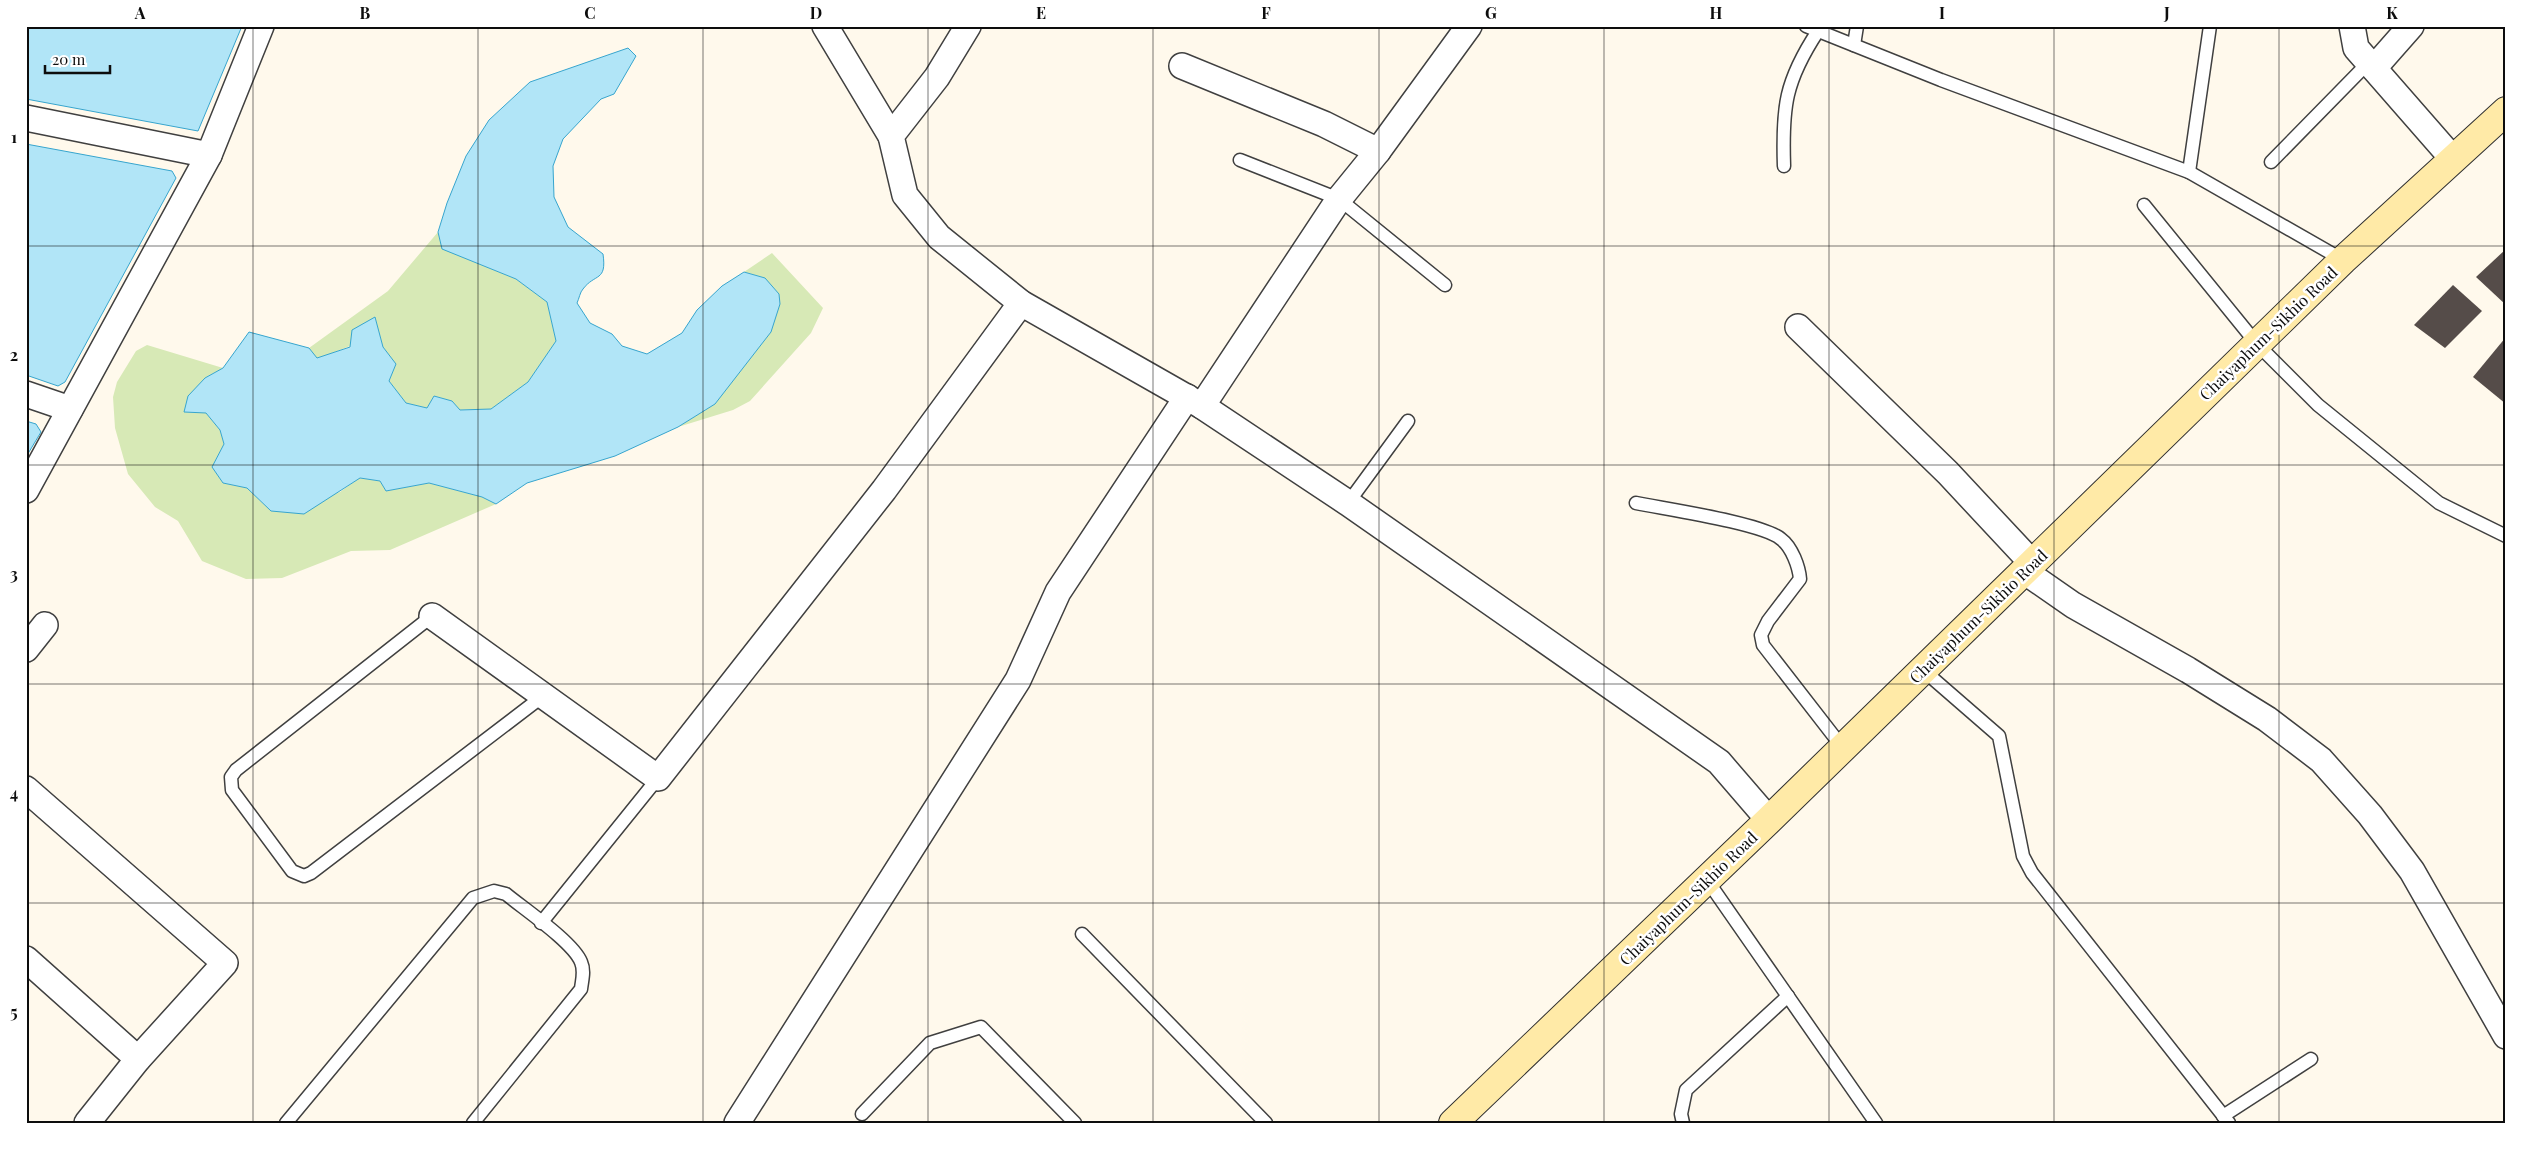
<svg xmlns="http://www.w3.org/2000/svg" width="2532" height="1149" font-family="'Playfair Display',serif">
  <rect width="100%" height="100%" fill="#fff9ec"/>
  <g fill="#d7e9b6">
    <polygon points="438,232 443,249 516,279 547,302 556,341 528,382 491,409 460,410 452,401 434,396 427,408 406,403 389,381 395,364 383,347 375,318 350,346 317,359 309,348 388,291"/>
    <polygon points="772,253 823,308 811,333 750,401 733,410 678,427 715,404 765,278 744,272"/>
    <polygon points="147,345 223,368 205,378 206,413 220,430 224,444 212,467 223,483 247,488 271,511 340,492 359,478 380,481 386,491 429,483 482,497 496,504 390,550 351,551 282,578 246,579 202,561 178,521 155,507 128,474 115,428 113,397 117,382 136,351"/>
  </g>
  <g fill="#b1e5f7" stroke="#37a5ce">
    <polygon points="26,26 242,26 198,131 26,99"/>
    <path d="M628,48L636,56L614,94L601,99L563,139L553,166L554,197L568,227L603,254C607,282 595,273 583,289C580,292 579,299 577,303L590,323L612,334L622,346L647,354L682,333L697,310L722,286L744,272L765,278L779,294L780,304L771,332L715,404L678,427L615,456L527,483L496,504L482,497L429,483L386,491L380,481L360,478L304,514L271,511L247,488L223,483L212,467L224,444L220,430L206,413L184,412L188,396L205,378L223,368L249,332L309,348L317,358L350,347L352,330L375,317L383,347L396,364L389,381L406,403L427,408L434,396L452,401L460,410L491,409L528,382L556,341L547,302L516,279L442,249L438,232L447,203L466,156L489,120L530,82Z"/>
    <polygon points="26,144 172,171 176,178 65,382 58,386 26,375"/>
    <polygon points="26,421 36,424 41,432 26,457"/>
  </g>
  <g fill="#554c49">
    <polygon points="2506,249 2506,305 2476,277"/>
    <polygon points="2453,285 2482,311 2445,348 2414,325"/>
    <polygon points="2506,337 2506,404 2473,377"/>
  </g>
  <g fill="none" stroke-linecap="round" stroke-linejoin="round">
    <g stroke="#404040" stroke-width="15">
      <g id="service">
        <polyline points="1806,26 1941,80 2189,172 2343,260"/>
        <polyline points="1854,45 1857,26"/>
        <polyline points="1240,160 1339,199 1445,285"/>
        <polyline points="2271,162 2369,62"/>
        <path d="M1784,166C1782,107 1785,81 1818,31"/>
        <polyline points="2189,172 2210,26"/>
        <polyline points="2144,205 2257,344 2318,405 2439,503 2506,536"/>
        <polyline points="1348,503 1408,421"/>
        <path d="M1636,503C1665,509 1762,523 1781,539C1792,547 1799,567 1800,579L1768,621L1761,635L1763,645L1843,748"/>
        <polyline points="432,616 236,770 231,777 232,790 292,871 304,876 311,873 543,696"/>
        <polyline points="1923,670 1999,736 2023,856 2032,873 2229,1123"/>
        <polyline points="1707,880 1876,1123"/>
        <polyline points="541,923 658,778"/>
        <polyline points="1082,934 1266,1123"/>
        <polyline points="862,1114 930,1043 981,1027 1075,1123"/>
        <polyline points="2223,1116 2311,1059"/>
        <path d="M286,1123L473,898L494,891L506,894C524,909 573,942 581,962C585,971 582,980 581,989L473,1123"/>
        <polyline points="1683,1123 1681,1114 1686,1090 1788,996"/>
      </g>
    </g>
    <g stroke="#404040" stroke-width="28">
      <g id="minor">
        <polyline points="825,26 891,136"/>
        <polyline points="968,26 937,77 891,136 905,195 939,237 1021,303 1202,406 1348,503 1719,762 1769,820"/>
        <polyline points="2352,26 2356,48 2453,159"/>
        <polyline points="1182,66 1324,124 1378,151"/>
        <polyline points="2374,68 2411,26"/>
        <polyline points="26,118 209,155"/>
        <polyline points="1798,327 1948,473 2032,563"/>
        <polyline points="26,394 70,409"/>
        <polyline points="1202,406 1339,199 1378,151 1469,26"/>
        <polyline points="26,490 209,155 261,26"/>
        <polyline points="2024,571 2073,605 2188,670 2267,719 2321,760 2370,815 2412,871 2506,1036"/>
        <polyline points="432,616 658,778 884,490 1021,303"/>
        <polyline points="26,649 45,625"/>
        <polyline points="26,789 225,963 138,1059 87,1123"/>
        <polyline points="26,959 138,1059"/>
        <polyline points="737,1123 1018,680 1058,592 1187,397"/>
      </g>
    </g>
    <g stroke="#2f2f2f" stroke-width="30">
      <polyline id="secondary" points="1453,1123 1769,820 2343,260 2506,111"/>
    </g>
    <use href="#service" stroke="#fff" stroke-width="12"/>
    <use href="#minor" stroke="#fff" stroke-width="25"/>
    <use href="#secondary" stroke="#ffeaa7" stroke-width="28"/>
  </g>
  <path fill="none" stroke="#0d0d0d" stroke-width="1" stroke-opacity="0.55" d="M253,26V1123M478,26V1123M703,26V1123M928,26V1123M1153,26V1123M1379,26V1123M1604,26V1123M1829,26V1123M2054,26V1123M2279,26V1123M26,246H2506M26,465H2506M26,684H2506M26,903H2506"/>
  <g text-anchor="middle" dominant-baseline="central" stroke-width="5" stroke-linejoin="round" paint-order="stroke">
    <g font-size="16" fill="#0d0d0d" stroke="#fff">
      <text transform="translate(2268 333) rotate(-44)">Chaiyaphum-Sikhio Road</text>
      <text transform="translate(1978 616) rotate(-44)">Chaiyaphum-Sikhio Road</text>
      <text transform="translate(1688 898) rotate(-44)">Chaiyaphum-Sikhio Road</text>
    </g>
  </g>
  <rect width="2532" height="1149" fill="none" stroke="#ffffff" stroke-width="55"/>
  <path d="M45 65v8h65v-8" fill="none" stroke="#0d0d0d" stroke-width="2.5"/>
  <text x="52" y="65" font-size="15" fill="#0d0d0d" stroke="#ffffff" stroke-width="4" paint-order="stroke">20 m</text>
  <rect x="28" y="28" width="2476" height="1094" fill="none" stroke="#0d0d0d" stroke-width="2"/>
  <g font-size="16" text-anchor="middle" font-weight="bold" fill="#0d0d0d">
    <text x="140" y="19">A</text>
    <text x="365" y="19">B</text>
    <text x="590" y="19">C</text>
    <text x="816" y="19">D</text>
    <text x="1041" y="19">E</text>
    <text x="1266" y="19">F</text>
    <text x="1491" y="19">G</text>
    <text x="1716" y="19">H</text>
    <text x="1942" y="19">I</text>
    <text x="2167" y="19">J</text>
    <text x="2392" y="19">K</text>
    <text x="14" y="143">1</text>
    <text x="14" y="361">2</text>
    <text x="14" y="580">3</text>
    <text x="14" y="799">4</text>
    <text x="14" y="1018">5</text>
  </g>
</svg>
